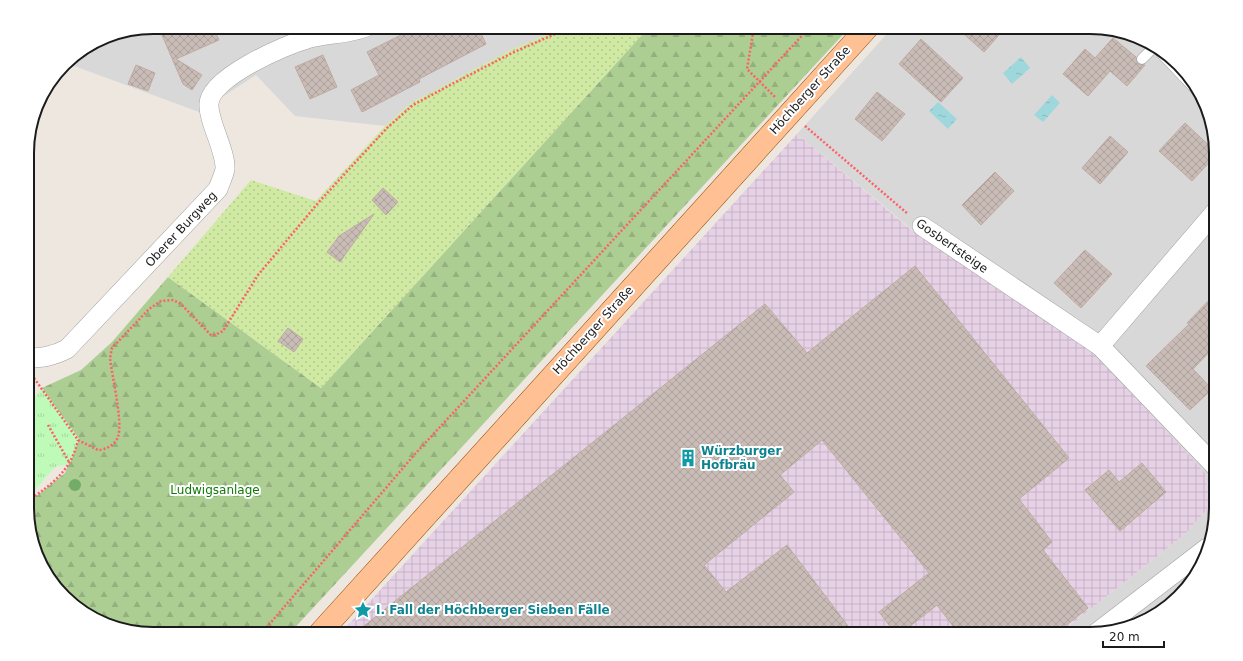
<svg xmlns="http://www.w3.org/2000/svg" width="1243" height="661" font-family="'DejaVu Sans',sans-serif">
  <defs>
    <pattern id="industrial-grid" width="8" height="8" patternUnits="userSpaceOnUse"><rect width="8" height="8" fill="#e7d1e6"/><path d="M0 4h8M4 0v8" fill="none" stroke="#c6b3c5"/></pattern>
    <pattern id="forest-firs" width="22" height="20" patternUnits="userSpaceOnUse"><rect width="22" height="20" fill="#adce93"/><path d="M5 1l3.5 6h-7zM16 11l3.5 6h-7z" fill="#94b07e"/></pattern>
    <pattern id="park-tufts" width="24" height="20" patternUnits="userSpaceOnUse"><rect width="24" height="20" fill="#befbb9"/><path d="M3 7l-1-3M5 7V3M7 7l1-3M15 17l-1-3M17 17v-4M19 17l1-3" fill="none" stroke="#a3d79e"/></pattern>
    <pattern id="garden-dots" width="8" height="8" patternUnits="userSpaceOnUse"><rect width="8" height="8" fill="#d1eaa3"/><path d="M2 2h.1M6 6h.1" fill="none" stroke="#b3c88c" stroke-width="1.8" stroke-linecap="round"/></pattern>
    <pattern id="water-ripples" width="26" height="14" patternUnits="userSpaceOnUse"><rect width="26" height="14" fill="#9ed8dd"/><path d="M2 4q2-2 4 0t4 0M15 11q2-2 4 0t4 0" fill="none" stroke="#88b9bd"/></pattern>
    <pattern id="building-cross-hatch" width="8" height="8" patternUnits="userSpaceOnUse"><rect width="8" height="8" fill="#c9bcb6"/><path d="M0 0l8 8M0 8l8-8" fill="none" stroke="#aca19c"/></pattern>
  </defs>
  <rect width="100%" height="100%" fill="#ede7e0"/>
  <g fill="#d9d8d8">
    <polygon points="153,27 564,27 511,50 411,103 385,126 295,116 256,75 199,112 66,63 70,58 105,36"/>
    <polygon points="893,27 1090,27 1146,40 1195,83 1215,136 1216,509 1203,564 1160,613 1098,634 1059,634 1185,534 1210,506 1205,473 797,134"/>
  </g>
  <polygon fill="url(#industrial-grid)" points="797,134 915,233 1093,351 1205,473 1210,506 1185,534 1059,634 340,634"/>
  <polygon fill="url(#forest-firs)" points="649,27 850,27 289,634 153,634 97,621 48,578 28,525 28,503 65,473 79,439 42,388 81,370 112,342 168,277 321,388"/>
  <polygon fill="url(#park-tufts)" points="42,388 79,439 70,464 55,467 28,498 28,406"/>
  <polygon fill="url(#garden-dots)" points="564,27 649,27 321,388 168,277 251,180 316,201 385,126 411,103 511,50"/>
  <g fill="url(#water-ripples)">
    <polygon points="1021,57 1030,68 1012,84 1003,73"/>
    <polygon points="1052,95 1060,103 1043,122 1034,115"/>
    <polygon points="938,102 957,119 948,129 929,111"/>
  </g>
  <g fill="url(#building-cross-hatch)" stroke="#bfaaa2">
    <polygon points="180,27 213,27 219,40 176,59 202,75 192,90 183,84 162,35"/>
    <polygon points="417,27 478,27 486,44 419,79 420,82 362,112 351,90 379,75 367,52"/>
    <polygon points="956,27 1006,27 984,52"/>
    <polygon points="1113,38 1136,57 1138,64 1145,65 1127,86 1110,71 1088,96 1063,74 1085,49 1095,58"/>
    <polygon points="921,39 963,78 941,102 899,64"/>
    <polygon points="323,55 337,87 310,99 295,67"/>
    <polygon points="136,65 155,73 148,91 128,84"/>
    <polygon points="877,92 905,114 882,141 855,119"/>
    <polygon points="1185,123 1215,151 1215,156 1192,181 1159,151"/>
    <polygon points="1110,136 1128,152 1100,184 1082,168"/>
    <polygon points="995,172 1014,191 981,225 962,205"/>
    <polygon points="383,188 398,202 386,215 372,200"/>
    <polygon points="374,214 340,262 327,252 339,236"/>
    <polygon points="1085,250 1112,274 1081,308 1054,283"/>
    <polygon points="915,266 1069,458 1019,499 1052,542 1043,550 1088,608 1055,634 959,634 937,605 900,634 896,634 879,612 929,573 822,440 780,475 794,492 704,565 726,592 787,545 854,634 354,634 765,304 807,353"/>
    <polygon points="1215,294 1216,345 1193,369 1212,389 1190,410 1146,366 1189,324 1187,323"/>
    <polygon points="288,328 303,339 294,352 278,341"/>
    <polygon points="1142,463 1166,492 1120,531 1085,490 1109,470 1119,482"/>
  </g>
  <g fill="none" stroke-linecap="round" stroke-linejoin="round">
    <g stroke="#a2a2a2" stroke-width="11">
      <g id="service">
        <polyline points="1161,53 1198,92"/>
        <polyline points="1142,59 1154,47"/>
      </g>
    </g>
    <g stroke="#a2a2a2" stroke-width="20">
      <g id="minor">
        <polyline points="922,226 1100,346 1216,467"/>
        <polyline points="1100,346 1215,212"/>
        <path d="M28,358C43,358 53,356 67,349L218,189C220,183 224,175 225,169C226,151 208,121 209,104C209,78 285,45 307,39C327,33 345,35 366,27"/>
        <polyline points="1095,634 1207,548"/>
      </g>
    </g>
    <g stroke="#924c00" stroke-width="23">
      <polyline id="primary" points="319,634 868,27"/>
    </g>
    <g stroke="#ff5f67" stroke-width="2.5" stroke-dasharray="2 2" stroke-linecap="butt">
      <polyline points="754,27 747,69 776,98"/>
      <polyline points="805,126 908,214"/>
      <path d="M34,378L78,440L98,450C105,450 115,445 118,437C123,421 112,377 110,358L112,348L149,309L161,301L173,300L181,304L211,335H215L223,331L258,275L318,203L387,128L413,105L452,84L512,53L571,27"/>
      <polyline points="28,422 31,420"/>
      <polyline points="48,425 69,462"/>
      <path d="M28,501C53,483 71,471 78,440"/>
      <polyline points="261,634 415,454 810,27"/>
    </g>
    <use href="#service" stroke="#fff" stroke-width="10"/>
    <use href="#minor" stroke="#fff" stroke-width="19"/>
    <use href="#primary" stroke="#ffc093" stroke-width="22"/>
  </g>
  <circle fill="#73ac69" cx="75" cy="485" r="6"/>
  <defs>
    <g id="building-bare" transform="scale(1.38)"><path d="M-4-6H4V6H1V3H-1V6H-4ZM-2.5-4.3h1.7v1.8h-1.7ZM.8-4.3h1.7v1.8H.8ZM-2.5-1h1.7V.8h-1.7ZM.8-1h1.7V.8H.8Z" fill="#0f9aa8" stroke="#fff" stroke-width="2.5" paint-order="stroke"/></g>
    <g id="sight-bare" transform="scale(1.38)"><path d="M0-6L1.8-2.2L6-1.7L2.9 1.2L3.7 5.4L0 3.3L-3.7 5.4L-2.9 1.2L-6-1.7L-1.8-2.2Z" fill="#0f9aa8" stroke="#fff" stroke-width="2.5" paint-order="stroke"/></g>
  </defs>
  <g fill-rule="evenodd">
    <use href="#building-bare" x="688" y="458"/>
    <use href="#sight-bare" x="363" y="610"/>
  </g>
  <g text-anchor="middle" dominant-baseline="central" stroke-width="4" stroke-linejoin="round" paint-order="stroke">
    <g font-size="12" fill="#1b1b1b" stroke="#fff">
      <text transform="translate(810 90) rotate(-48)">Höchberger Straße</text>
      <text transform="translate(181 229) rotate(-47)">Oberer Burgweg</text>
      <text transform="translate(952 246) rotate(35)">Gosbertsteige</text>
      <text transform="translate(593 330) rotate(-48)">Höchberger Straße</text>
    </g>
    <g font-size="12" font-weight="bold" fill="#0d838f" stroke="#fff" text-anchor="start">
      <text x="701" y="451">Würzburger<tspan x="701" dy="14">Hofbräu</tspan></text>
      <text x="376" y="610">I. Fall der Höchberger Sieben Fälle</text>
    </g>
    <g font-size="12" fill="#0f7b07" stroke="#fff">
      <text x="215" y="490">Ludwigsanlage</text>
    </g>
  </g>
  <path d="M0 0H1243V661H0ZM153 34H1090A119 119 0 0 1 1209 153V508A119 119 0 0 1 1090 627H153A119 119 0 0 1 34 508V153A119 119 0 0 1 153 34Z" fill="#fff" fill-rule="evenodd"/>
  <path fill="none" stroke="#1b1b1b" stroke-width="2" d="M153 34H1090A119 119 0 0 1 1209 153V508A119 119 0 0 1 1090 627H153A119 119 0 0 1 34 508V153A119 119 0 0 1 153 34Z"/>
  <path d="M1103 641v6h61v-6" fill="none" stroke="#1b1b1b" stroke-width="2"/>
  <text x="1109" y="641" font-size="12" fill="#1b1b1b" stroke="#ffffff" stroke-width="3" paint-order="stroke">20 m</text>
</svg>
